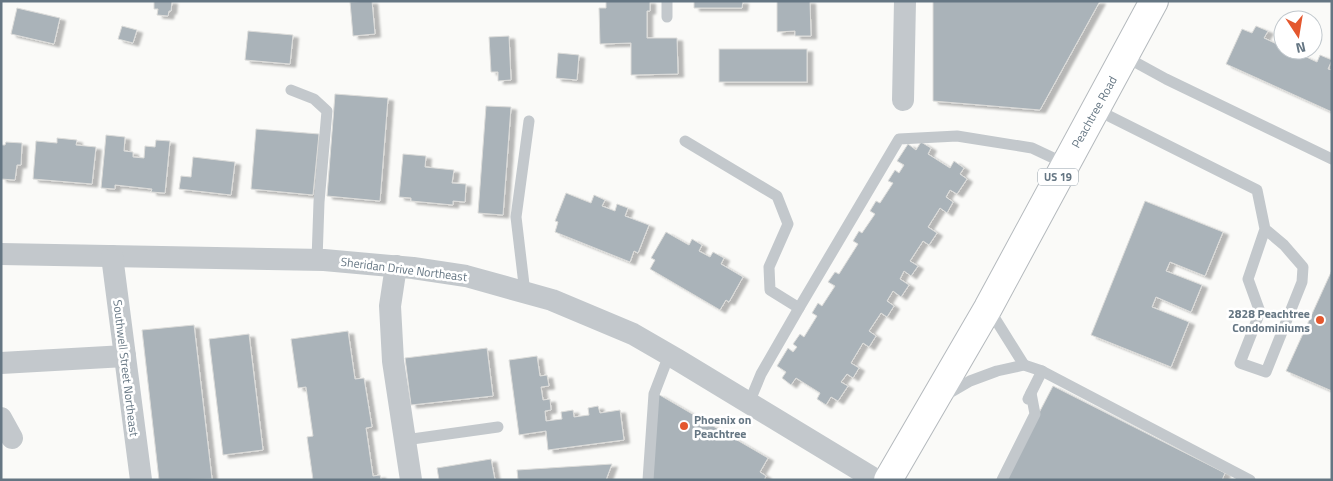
<svg xmlns="http://www.w3.org/2000/svg" width="1333" height="481" font-family="'Titillium Web',sans-serif">
  <defs>
    <filter id="shadow"><feDropShadow dx="5.5" dy="3" stdDeviation="1" flood-color="#0004"/></filter>
  </defs>
  <rect width="100%" height="100%" fill="#fafaf8"/>
  <g fill="#aab3b9" stroke="#dcdcda" filter="url(#shadow)">
    <polygon points="154,1 172,1 171,11 169,11 168,16 157,15 158,9 154,9"/>
    <polygon points="372,1 375,34 353,36 350,2"/>
    <polygon points="606,1 650,1 650,11 647,11 647,38 677,38 678,74 631,75 631,43 600,44 599,8 606,8"/>
    <polygon points="694,1 743,1 742,8 694,8"/>
    <polygon points="777,1 810,1 811,36 795,36 795,31 777,32"/>
    <polygon points="933,1 1100,1 1040,110 933,101"/>
    <polygon points="17,8 60,18 54,44 11,34"/>
    <polygon points="122,26 137,30 133,43 118,39"/>
    <polygon points="1256,26 1268,31 1264,38 1283,47 1283,50 1301,50 1300,54 1317,62 1320,55 1332,60 1328,69 1332,70 1332,112 1226,64 1242,29 1252,33"/>
    <polygon points="248,31 293,35 290,64 245,60"/>
    <polygon points="509,36 511,80 498,81 498,72 491,72 489,37"/>
    <rect x="719" y="49" width="88" height="33"/>
    <polygon points="558,53 579,55 577,80 556,78"/>
    <polygon points="335,94 388,98 380,201 327,196"/>
    <polygon points="486,106 511,107 503,215 478,213"/>
    <polygon points="256,129 319,134 313,195 251,189"/>
    <polygon points="106,135 125,137 124,151 133,152 133,157 144,158 145,146 155,147 156,140 170,141 165,193 151,192 152,189 115,185 115,189 101,188"/>
    <polygon points="57,138 77,140 76,145 96,147 92,184 33,179 36,141 57,143"/>
    <polygon points="6,142 22,143 21,165 17,165 15,180 1,179 1,145 5,145"/>
    <polygon points="921,142 931,148 928,154 950,168 954,161 964,168 960,174 967,179 957,194 950,190 946,197 953,202 947,213 940,208 928,227 937,233 929,245 923,241 910,261 918,266 911,276 904,271 900,279 909,285 901,297 893,291 887,301 894,306 887,317 881,313 869,331 876,336 869,347 863,343 851,363 859,368 853,378 847,374 841,382 848,386 838,401 831,397 826,405 817,399 820,393 796,378 791,385 782,378 786,372 777,366 788,348 793,352 797,347 793,344 800,334 804,337 817,316 812,313 818,303 822,306 835,286 828,282 835,272 839,274 858,244 853,241 859,231 862,233 875,214 870,211 876,201 880,203 893,183 888,181 895,170 899,173 904,165 897,161 908,144 916,150"/>
    <polygon points="403,154 426,156 425,167 454,170 452,183 466,184 465,202 453,201 453,205 411,201 411,198 399,197"/>
    <polygon points="193,157 235,162 231,195 179,189 181,176 191,177"/>
    <polygon points="566,193 591,203 594,195 605,200 602,206 615,211 617,204 628,208 625,216 649,225 638,253 634,251 630,262 555,232 558,222 555,221"/>
    <polygon points="1145,201 1223,232 1205,276 1170,262 1166,271 1202,285 1191,312 1156,297 1152,307 1189,322 1171,367 1091,335"/>
    <polygon points="666,232 689,245 692,239 702,245 699,251 710,257 713,252 724,258 721,264 743,277 729,302 726,300 720,310 650,269 655,260 651,258"/>
    <polygon points="1332,270 1332,391 1286,371"/>
    <polygon points="194,325 212,479 159,480 142,330"/>
    <polygon points="348,331 355,379 364,378 372,427 366,428 373,476 380,475 381,480 313,480 307,437 313,436 306,387 298,388 291,339"/>
    <polygon points="249,334 263,450 223,455 209,339"/>
    <polygon points="487,348 493,396 411,405 405,358"/>
    <polygon points="537,356 540,376 547,375 549,386 541,387 543,400 550,399 551,410 545,411 546,421 562,419 561,412 573,410 574,417 589,415 588,408 598,406 600,413 620,410 624,440 548,450 546,431 519,435 509,360"/>
    <polygon points="1053,386 1225,473 1222,480 1004,480"/>
    <polygon points="658,394 768,458 760,472 766,476 764,480 652,480"/>
    <polygon points="491,459 495,480 439,480 437,468"/>
    <polygon points="612,464 606,480 518,480 517,470"/>
  </g>
  <g fill="none" stroke-linecap="round" stroke-linejoin="round">
    <g stroke="#b4b9bd" stroke-width="30">
      <polyline id="trunk" points="888,480 988,308 1154,1"/>
    </g>
    <g stroke="#c3c8cc" stroke-width="11">
      <polyline points="667,1 667,17"/>
      <polyline points="1124,56 1166,79 1332,159"/>
      <polyline points="291,90 314,99 327,111 319,202 317,260"/>
      <polyline points="1095,109 1257,190 1265,229 1248,279 1260,312 1240,363 1266,372 1302,282 1303,267 1284,245 1265,229"/>
      <polyline points="685,141 777,196 788,224 769,267 770,290 799,308 761,374 749,403"/>
      <polyline points="525,293 516,217 529,121"/>
      <polyline points="799,308 899,139 957,136 1032,148 1066,164"/>
      <polyline points="989,309 1024,365"/>
      <polyline points="946,395 970,381 997,371 1024,365 1042,371 1250,480"/>
      <polyline points="1028,399 1042,371"/>
      <polyline points="405,440 498,427"/>
      <polyline points="648,480 654,394 669,355"/>
      <polyline points="1002,480 1035,414 1031,393"/>
    </g>
    <g stroke="#c3c8cc" stroke-width="22">
      <polyline points="903,100 905,1"/>
      <polyline points="1,254 324,260 413,268 466,276 552,300 633,334 678,360 876,480"/>
      <polyline points="112,256 141,480"/>
      <polyline points="396,266 390,306 393,361 411,480"/>
      <polyline points="1,363 125,356"/>
      <polyline points="1,418 12,438"/>
    </g>
    <use href="#trunk" stroke="#fff" stroke-width="28"/>
  </g>
  <g fill="#e4572e" stroke="#fff" stroke-width="2">
    <circle cx="1320" cy="320" r="5"/>
    <circle cx="684" cy="426" r="5"/>
  </g>
  <g text-anchor="middle" dominant-baseline="central" stroke-width="5" stroke-linejoin="round" paint-order="stroke">
    <rect fill="#fff" stroke="#939fa8" stroke-width="1" x="1038" y="168.5" width="40" height="17" rx="4"/>
    <g font-size="11" font-weight="bold" fill="#657683">
      <text x="1058" y="177">US 19</text>
    </g>
    <g font-size="12" fill="#657683" stroke="#fff">
      <text transform="translate(1094 112) rotate(-61)">Peachtree Road</text>
      <text transform="translate(404 269) rotate(7)">Sheridan Drive Northeast</text>
      <text transform="translate(126 368) rotate(83)">Southwell Street Northeast</text>
    </g>
    <g font-size="12" font-weight="bold" fill="#657683" stroke="#fff" text-anchor="end">
      <text x="1310" y="313">2828 Peachtree<tspan x="1310" dy="14">Condominiums</tspan></text>
      <text x="694" y="419" text-anchor="start">Phoenix on<tspan x="694" dy="14">Peachtree</tspan></text>
    </g>
  </g>
  <rect width="1333" height="481" fill="none" stroke="#657683" stroke-width="5"/>
  <g transform="translate(1298 35) rotate(168)"><circle r="24" fill="#ffffff" stroke="#c1c8cd"/>
  <path d="M0-4L9 19L0 12L-9 19Z" fill="#e4572e"/>
  <text y="-8" font-size="14" font-weight="bold" text-anchor="middle" fill="#657683">N</text>
  </g>
</svg>
